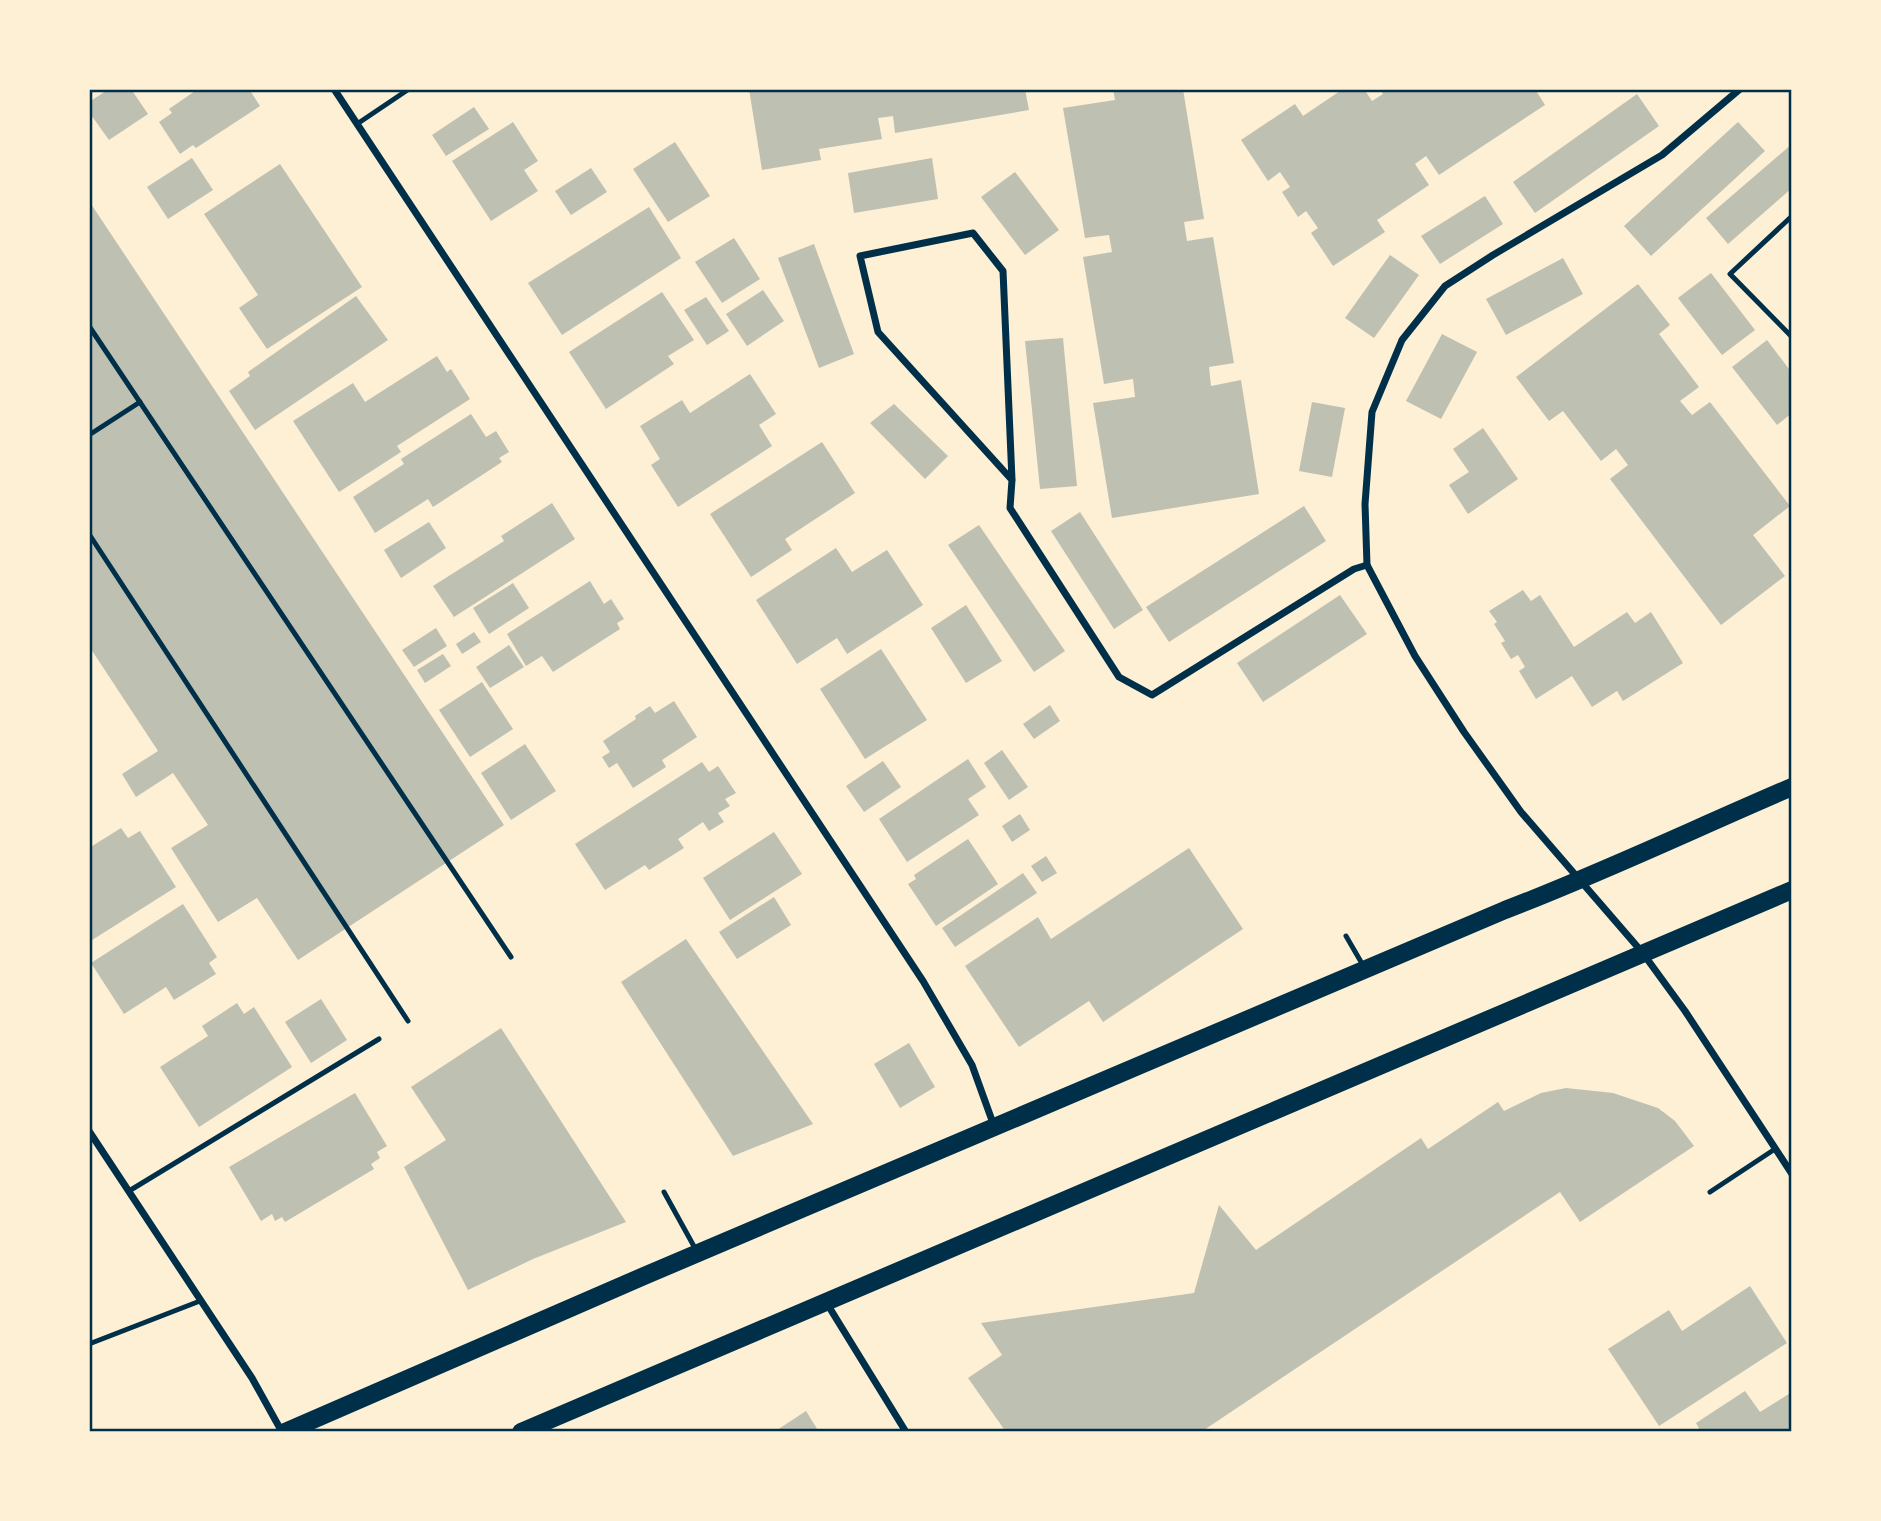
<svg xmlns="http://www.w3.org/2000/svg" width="1881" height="1521" font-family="'PT Sans',sans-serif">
  <rect width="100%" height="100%" fill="#fdf0d5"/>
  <g fill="#bec0b2">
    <polygon points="109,89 131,89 148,114 109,140 89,112 89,102"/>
    <polygon points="198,89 249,89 260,106 196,148 193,145 180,154 159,122 172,113 169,109"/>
    <polygon points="749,89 1025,89 1029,110 895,133 893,116 878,118 882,139 819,149 821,160 762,170"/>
    <polygon points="1113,89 1183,89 1204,219 1184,222 1187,241 1213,237 1234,363 1209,367 1211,386 1241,380 1259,494 1112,518 1093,403 1135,397 1133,379 1104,384 1083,257 1112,252 1109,235 1085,238 1063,108 1115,100"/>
    <polygon points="1343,89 1364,89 1372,101 1383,94 1380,89 1535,89 1545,105 1439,175 1426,156 1415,164 1429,185 1377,220 1385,232 1333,266 1311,233 1318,228 1306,211 1298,217 1282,192 1290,187 1280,172 1268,181 1241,140 1295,104 1303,116"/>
    <polygon points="1637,94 1659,126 1535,213 1513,182"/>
    <polygon points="474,107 489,129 446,156 432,135"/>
    <polygon points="513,122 538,161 524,170 538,191 491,221 452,161"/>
    <polygon points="1738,122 1765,151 1651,256 1624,226"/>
    <polygon points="675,142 710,196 668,222 633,169"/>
    <polygon points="1792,144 1792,188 1728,244 1706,218"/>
    <polygon points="192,158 213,190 168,219 147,187"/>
    <polygon points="932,158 938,199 854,213 848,173"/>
    <polygon points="280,164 362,287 267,349 239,308 258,295 204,214"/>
    <polygon points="591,168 607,192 571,215 555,191"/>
    <polygon points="1015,172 1059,230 1025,255 981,197"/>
    <polygon points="1485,196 1503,224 1440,264 1421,236"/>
    <polygon points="89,201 504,825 298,960 257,898 218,922 171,848 208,825 173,773 136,797 122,774 158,751 89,646"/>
    <polygon points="649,207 681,258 562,335 528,283"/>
    <polygon points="734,238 760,279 722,303 695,262"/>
    <polygon points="814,244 854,354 819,368 778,258"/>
    <polygon points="1390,255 1419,275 1374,338 1345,318"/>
    <polygon points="1563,258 1583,294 1506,335 1486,299"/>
    <polygon points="1711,273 1755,330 1722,355 1678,298"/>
    <polygon points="1638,284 1670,325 1659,334 1699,387 1680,401 1692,415 1710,402 1790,506 1753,535 1785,576 1721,625 1610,479 1628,465 1616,449 1601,461 1563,411 1549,421 1516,377"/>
    <polygon points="763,290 784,321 747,346 726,314"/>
    <polygon points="662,292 694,340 668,356 674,364 606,409 569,352"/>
    <polygon points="356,296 388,340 255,430 229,391 250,376 248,372"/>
    <polygon points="706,297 729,331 707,345 684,310"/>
    <polygon points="1442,334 1477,352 1441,419 1406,401"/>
    <polygon points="1063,338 1077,486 1040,489 1025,341"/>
    <polygon points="1767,340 1792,373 1792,413 1777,425 1732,367"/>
    <polygon points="437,356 447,372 451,369 470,399 397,446 401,452 339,492 293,421 353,383 365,402"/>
    <polygon points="750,374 776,414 759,425 772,446 678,507 651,465 660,459 640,426 682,400 690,413"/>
    <polygon points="1312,402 1345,408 1332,477 1299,471"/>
    <polygon points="894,404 948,456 925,479 870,423"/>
    <polygon points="471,414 486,437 496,431 509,452 499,458 502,462 433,507 428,499 375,533 353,497 404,464 401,459"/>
    <polygon points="1483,428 1518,479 1468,514 1449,485 1469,472 1453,449"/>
    <polygon points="822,442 855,493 785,539 792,550 751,577 710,514"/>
    <polygon points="552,503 575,539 454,617 433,586 504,541 501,536"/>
    <polygon points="1304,506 1326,541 1169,642 1146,607"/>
    <polygon points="1080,512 1143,610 1114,629 1051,531"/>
    <polygon points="429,522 446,548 401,578 384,550"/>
    <polygon points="979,525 1065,651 1034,672 948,545"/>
    <polygon points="836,548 852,572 887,550 923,605 847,654 837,638 797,664 756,600"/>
    <polygon points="590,581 604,604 611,599 624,619 617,623 620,629 553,672 542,656 526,666 507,634"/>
    <polygon points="513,583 529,608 489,634 473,608"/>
    <polygon points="1523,590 1531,601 1540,595 1574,647 1627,612 1635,623 1651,612 1683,663 1623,701 1617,691 1592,707 1572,676 1536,699 1519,671 1525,667 1518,655 1511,659 1501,643 1505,641 1494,624 1497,622 1489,611"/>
    <polygon points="1340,595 1367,634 1263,702 1237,663"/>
    <polygon points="966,605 1002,661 966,683 931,628"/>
    <polygon points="436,628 447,646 414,667 402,650"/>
    <polygon points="474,632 481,642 462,654 456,644"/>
    <polygon points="509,645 524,667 490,688 476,667"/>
    <polygon points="881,649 927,720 865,759 820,689"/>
    <polygon points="443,654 451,666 425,683 417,670"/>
    <polygon points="482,682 513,729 470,757 439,710"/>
    <polygon points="674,701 697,737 662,760 666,767 633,788 617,763 609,768 602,757 610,752 603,741 636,719 635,716 650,706 655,713"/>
    <polygon points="1050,705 1060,721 1034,739 1023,724"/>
    <polygon points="525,744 556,791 511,820 481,773"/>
    <polygon points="1002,750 1028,787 1009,800 984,763"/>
    <polygon points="968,759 986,787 968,799 979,815 907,862 879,819"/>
    <polygon points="883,761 901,787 864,812 846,786"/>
    <polygon points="702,762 709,772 718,766 736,793 725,799 730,806 718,813 724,822 709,831 703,822 678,839 684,848 649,870 645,865 605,890 575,844"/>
    <polygon points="1020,814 1030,830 1012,842 1002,826"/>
    <polygon points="121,828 128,838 140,831 176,887 89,942 89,848"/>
    <polygon points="774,832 802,874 730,920 703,878"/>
    <polygon points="968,839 998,884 936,926 908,884 916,879 914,875"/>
    <polygon points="1189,848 1243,929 1103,1022 1089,1001 1019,1047 965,966 1038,917 1051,939"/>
    <polygon points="1046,856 1057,873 1042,882 1031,866"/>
    <polygon points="1023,873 1037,893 955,947 942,928"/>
    <polygon points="774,897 791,925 737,959 719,932"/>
    <polygon points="183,904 217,957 209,963 216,974 174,1000 166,987 124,1014 91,963"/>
    <polygon points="686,939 813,1124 733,1156 621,982"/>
    <polygon points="321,999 347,1040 311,1063 285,1022"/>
    <polygon points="237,1003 244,1014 254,1007 292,1067 199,1127 160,1067 208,1036 202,1026"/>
    <polygon points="501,1028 626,1222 533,1259 468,1290 404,1167 446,1140 411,1087"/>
    <polygon points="909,1043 935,1087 900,1108 874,1064"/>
    <polygon points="1566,1088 1613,1093 1658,1108 1675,1121 1694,1146 1580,1222 1560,1192 1201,1432 1006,1432 968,1378 1002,1355 981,1323 1194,1293 1219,1205 1256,1250 1421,1138 1428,1149 1498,1102 1504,1111 1541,1093"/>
    <polygon points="355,1093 387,1146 377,1152 380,1158 371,1164 374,1169 285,1222 282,1217 275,1221 272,1214 261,1221 229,1167"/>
    <polygon points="1750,1286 1787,1343 1659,1426 1608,1349 1669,1310 1682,1331"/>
    <polygon points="1745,1391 1760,1412 1792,1392 1792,1432 1701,1432 1696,1423"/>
    <polygon points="806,1411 819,1432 774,1432"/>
  </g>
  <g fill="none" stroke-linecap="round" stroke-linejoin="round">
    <g stroke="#003049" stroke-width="5">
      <polyline points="357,124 409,89"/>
      <polyline points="1792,216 1730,274 1792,337"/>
      <polyline points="89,326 511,957"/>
      <polyline points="89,435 140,402"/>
      <polyline points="89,534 408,1021"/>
      <polyline points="1346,936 1364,967"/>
      <polyline points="129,1191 379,1039"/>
      <polyline points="664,1192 696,1250"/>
      <polyline points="1710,1192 1775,1149"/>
      <polyline points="89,1344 200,1301"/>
    </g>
    <g stroke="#003049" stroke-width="7">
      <polyline points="334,89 923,981 972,1065 994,1126"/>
      <polyline points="1740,89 1662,155 1493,255 1445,286 1402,340 1372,412 1365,504 1367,565 1415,656 1464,732 1521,812 1642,952 1685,1011 1792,1174"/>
      <polyline points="1012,480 878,332 860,256 973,233 1003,271 1012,480 1010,508 1119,677 1152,695 1354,569 1367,565"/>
      <polyline points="89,1131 252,1378 282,1432"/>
      <polyline points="826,1302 906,1432"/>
    </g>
    <g stroke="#003049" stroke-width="18">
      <path d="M285,1432L644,1276L1505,910C1602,873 1696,828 1792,787"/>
      <polyline points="521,1432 1792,890"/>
    </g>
  </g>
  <rect width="1881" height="1521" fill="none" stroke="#fdf0d5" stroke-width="182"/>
  <rect x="91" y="91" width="1699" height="1339" fill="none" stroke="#003049" stroke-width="2.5"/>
</svg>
